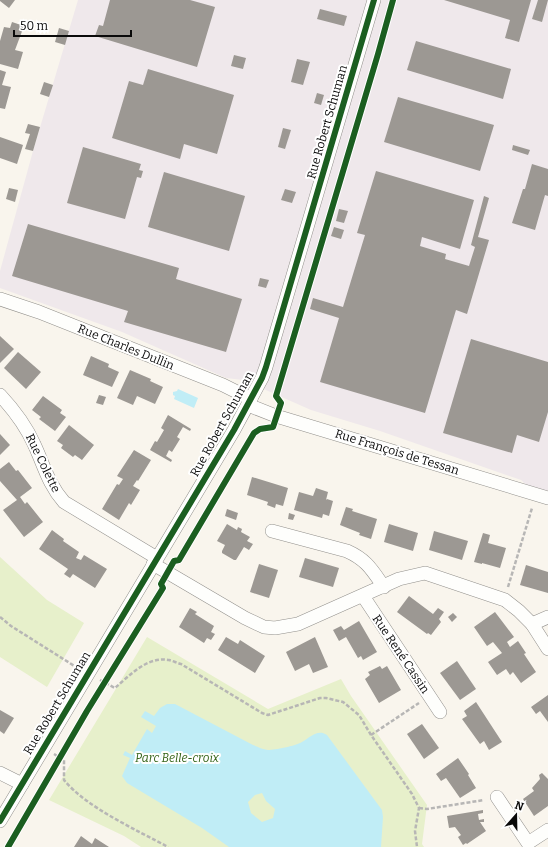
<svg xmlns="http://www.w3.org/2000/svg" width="548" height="847" font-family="Bitter,serif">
  <rect width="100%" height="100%" fill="#f9f5ed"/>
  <polygon fill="#efe8eb" points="78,0 548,0 548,498 536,494 521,480 380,431 311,410 243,380 226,378 122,332 0,288 0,271 33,151"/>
  <g fill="#e7f0cb">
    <polygon points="0,557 47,600 84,623 47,687 0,657"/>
    <polygon points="147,637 268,709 341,679 351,696 427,805 422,844 424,847 141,847 124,836 49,800"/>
  </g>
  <g fill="#c0edf6" fill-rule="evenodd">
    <polygon points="178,389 198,398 194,408 174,399 175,396 173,395 173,392 177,391"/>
    <path d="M167,704H175L253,745C258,747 262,749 268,750C275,750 295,746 302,742C311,737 317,729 327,735L382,810L383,817L381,847H229L202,828L127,783L122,776L130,758L123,755L125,751L132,755L147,729L152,733L156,726L141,717L145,711L154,716L160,708ZM262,793L266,801L275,809L273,818L262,822L251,813L248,802L255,795Z"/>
  </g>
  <g fill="#9c9893">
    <polygon points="0,0 15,0 9,8 0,1"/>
    <polygon points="110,0 190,0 215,7 197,67 95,36 99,25 103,26"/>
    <polygon points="444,0 531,0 519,42 505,38 510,20"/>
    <polygon points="538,0 548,0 542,22 532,19"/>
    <polygon points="320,9 347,16 344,26 317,19"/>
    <polygon points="12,22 24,26 15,50 23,52 18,69 0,64 0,41 4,27 10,28"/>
    <polygon points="59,28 69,31 65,45 55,42"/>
    <polygon points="416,41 511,69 503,99 407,70"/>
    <polygon points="234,55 246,58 243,69 231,66"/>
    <polygon points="297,59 310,62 303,85 291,82"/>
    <polygon points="148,69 234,95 217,154 184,144 180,159 112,138 129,81 143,85"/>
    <polygon points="0,70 6,72 2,85 11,87 5,109 0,108"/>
    <polygon points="44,82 53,85 49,97 40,94"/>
    <polygon points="317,93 324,95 321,105 314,103"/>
    <polygon points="398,97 494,125 480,171 384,142"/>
    <polygon points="28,124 40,127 33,151 25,149 30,134 25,133"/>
    <polygon points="283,128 291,130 285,149 278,147"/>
    <polygon points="0,137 23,145 17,164 0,158"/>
    <polygon points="513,145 530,150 528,155 512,150"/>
    <polygon points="83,147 141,164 139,170 143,171 141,178 137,177 125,219 67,203"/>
    <polygon points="532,164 548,169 548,196 545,195 535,230 512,223 523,189 525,189"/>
    <polygon points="376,171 474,200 460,249 422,237 420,246 446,254 445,259 469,266 475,247 471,245 484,196 489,198 478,237 489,240 467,314 456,310 425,413 320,382 339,318 310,309 313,298 343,307 365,235 357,233"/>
    <polygon points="164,172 245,196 229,251 148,227"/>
    <polygon points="9,188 18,190 15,202 6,199"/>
    <polygon points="285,189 296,192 292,203 281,200"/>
    <polygon points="339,209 348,211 344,223 336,221"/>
    <polygon points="28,224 179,268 176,279 242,299 226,352 124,322 128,311 12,276"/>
    <polygon points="334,227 344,230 341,239 331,236"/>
    <polygon points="260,278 269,280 266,288 258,286"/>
    <polygon points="0,336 14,349 0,363"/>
    <polygon points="471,339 548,362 548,412 539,442 517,435 512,453 443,433"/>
    <polygon points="18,352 41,372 26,389 4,368"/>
    <polygon points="91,356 109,364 108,367 119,372 112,387 83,375"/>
    <polygon points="130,370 151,379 150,381 163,387 155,404 137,396 133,405 117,398"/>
    <polygon points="99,395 106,397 103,405 96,403"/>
    <polygon points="43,396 62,410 60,413 66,417 55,431 39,419 41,417 32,410"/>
    <polygon points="168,415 191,429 190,431 183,427 177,437 180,439 172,452 169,450 166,456 172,460 171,462 150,450 155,441 157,442 164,430 161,428"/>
    <polygon points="69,425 94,445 82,460 75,455 73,457 61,448 63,445 57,441"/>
    <polygon points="0,434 10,445 0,455"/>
    <polygon points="134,450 151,460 138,481 137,480 133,486 140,490 131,505 129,503 119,520 102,509 117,484 119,485 123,479 117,476"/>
    <polygon points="9,462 16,471 18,470 32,488 20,497 25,504 27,502 43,522 24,537 3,510 17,500 0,481 0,469"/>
    <polygon points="252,477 288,488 283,506 276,504 275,508 267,505 268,502 247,495"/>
    <polygon points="316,488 328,492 326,500 327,499 333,501 329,516 323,514 322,518 294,510 299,492 313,496"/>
    <polygon points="346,507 353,509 352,511 377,519 371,539 359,535 360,533 340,525"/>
    <polygon points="227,509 238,513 236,520 225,516"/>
    <polygon points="289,513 295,515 293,520 288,519"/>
    <polygon points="227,524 237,530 238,527 242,529 241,532 250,537 247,541 253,544 249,550 244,547 236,560 234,560 222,553 222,551 225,545 217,541"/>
    <polygon points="389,524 418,533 413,551 384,542"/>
    <polygon points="52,530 64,539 63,541 79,552 76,558 81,560 84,555 107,569 95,588 73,574 70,578 64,574 68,569 39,549"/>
    <polygon points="434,531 468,541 462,560 429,550"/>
    <polygon points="483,533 490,535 488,543 506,548 500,568 482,563 482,564 474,562"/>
    <polygon points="305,558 339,568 333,587 299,577"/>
    <polygon points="259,564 278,570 269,598 250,592"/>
    <polygon points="526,565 548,572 548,593 520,585"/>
    <polygon points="409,596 433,614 438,608 444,612 439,619 441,622 431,635 428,633 427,634 397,612"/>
    <polygon points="190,608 197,612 195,614 214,626 211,632 215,634 211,640 207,638 204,643 179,627"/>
    <polygon points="495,612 514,637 507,642 510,647 518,641 526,653 524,654 536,672 521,683 513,672 510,675 506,669 497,675 488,662 502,653 493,642 487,646 474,627"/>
    <polygon points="453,613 457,617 452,622 448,617"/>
    <polygon points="359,621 377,652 363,660 361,656 358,658 346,637 339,641 333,630 341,626 344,630"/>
    <polygon points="226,637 238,644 240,640 265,656 255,673 218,650"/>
    <polygon points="315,637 328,667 313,673 309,664 295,671 286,652"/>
    <polygon points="457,661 476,689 460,700 440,673"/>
    <polygon points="380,666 382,669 387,666 401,690 379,703 365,679 370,675 368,672"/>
    <polygon points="548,695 548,722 540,711 536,714 531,707"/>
    <polygon points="476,702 502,742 489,750 484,741 480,744 462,719 467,716 464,711"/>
    <polygon points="0,710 14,718 4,734 0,731"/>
    <polygon points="422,724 439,748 424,759 407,734"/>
    <polygon points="458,758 469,774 468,775 476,788 460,798 446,778 441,781 436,774"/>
    <polygon points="542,773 548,779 548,806 534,816 523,799 534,791 532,788 540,779 539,775"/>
    <polygon points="483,810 483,813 478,814 479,820 484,819 484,822 480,822 486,831 467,844 466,843 463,845 458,837 461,835 455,827 449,828 447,816"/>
    <polygon points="81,836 92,844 95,838 109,847 74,847"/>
  </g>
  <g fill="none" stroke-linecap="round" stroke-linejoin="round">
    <g stroke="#92908c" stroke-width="14">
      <g id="minor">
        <polyline points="0,299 39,312 223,385 251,399"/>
        <path d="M0,395C14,410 26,426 34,444C44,465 48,484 64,502L157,558"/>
        <polyline points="248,405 276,416 548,498"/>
        <path d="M272,531L347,551C367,560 372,570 384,587"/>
        <polyline points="153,564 245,618 264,627 275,628 298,624 399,579 425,573 505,600 519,611 532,624 548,649"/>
        <polyline points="363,596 440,712"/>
        <polyline points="532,624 548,617"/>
        <polyline points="0,773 22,784"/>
        <polyline points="497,797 528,843 548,830"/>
        <polyline points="0,821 234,430 262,378 266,367 374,0"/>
      </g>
    </g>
    <g stroke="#b7b6b5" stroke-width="2.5" stroke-dasharray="4 2" stroke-linecap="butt">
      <polyline points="508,587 532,508"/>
      <polyline points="0,617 11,626 76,667"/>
      <path d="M100,680L115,688C129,676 147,656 169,660C173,661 177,663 181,664L262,713L268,715L320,698H326L343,702L359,715L371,735L412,794L419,808L415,831L417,847"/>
      <polyline points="371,735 419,703"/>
      <path d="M54,754L64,760V780C87,808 137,830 168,847"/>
      <polyline points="419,808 427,809 484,800"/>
    </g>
    <use href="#minor" stroke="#fefefc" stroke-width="13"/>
    <g stroke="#fff" stroke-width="8">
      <g id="cycleway">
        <polyline points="0,821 234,430 262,378 266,367 374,0"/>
        <polyline points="8,847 87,711 163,588 161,584 174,561 179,560 254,433 260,429 273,427 281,403 276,396 378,54 393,0"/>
      </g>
    </g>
    <use href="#cycleway" stroke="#1b5e20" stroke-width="6"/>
  </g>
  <g text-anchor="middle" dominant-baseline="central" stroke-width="4" stroke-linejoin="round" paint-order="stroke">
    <g font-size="12" fill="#0a0a0a" stroke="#fff">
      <text transform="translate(327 122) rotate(-74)">Rue Robert Schuman</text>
      <text transform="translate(126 347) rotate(22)">Rue Charles Dullin</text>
      <text transform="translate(222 424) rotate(-61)">Rue Robert Schuman</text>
      <text transform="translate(397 452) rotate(17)">Rue François de Tessan</text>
      <text transform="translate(43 463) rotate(64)">Rue Colette</text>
      <text transform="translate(401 654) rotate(56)">Rue René Cassin</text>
      <text transform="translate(57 703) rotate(-59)">Rue Robert Schuman</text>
    </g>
    <g font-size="12" font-style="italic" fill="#356418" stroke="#fff">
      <text x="177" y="758">Parc Belle-croix</text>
    </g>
  </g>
  <g transform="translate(516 815) rotate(20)" stroke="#ffffff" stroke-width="3" paint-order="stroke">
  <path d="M0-3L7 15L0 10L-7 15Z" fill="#0a0a0a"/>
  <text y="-6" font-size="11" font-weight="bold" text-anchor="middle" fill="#0a0a0a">N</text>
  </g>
  <path d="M14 30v6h117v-6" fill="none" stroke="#0a0a0a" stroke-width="2"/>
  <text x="20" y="30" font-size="12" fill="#0a0a0a" stroke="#ffffff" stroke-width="3" paint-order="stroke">50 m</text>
</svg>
